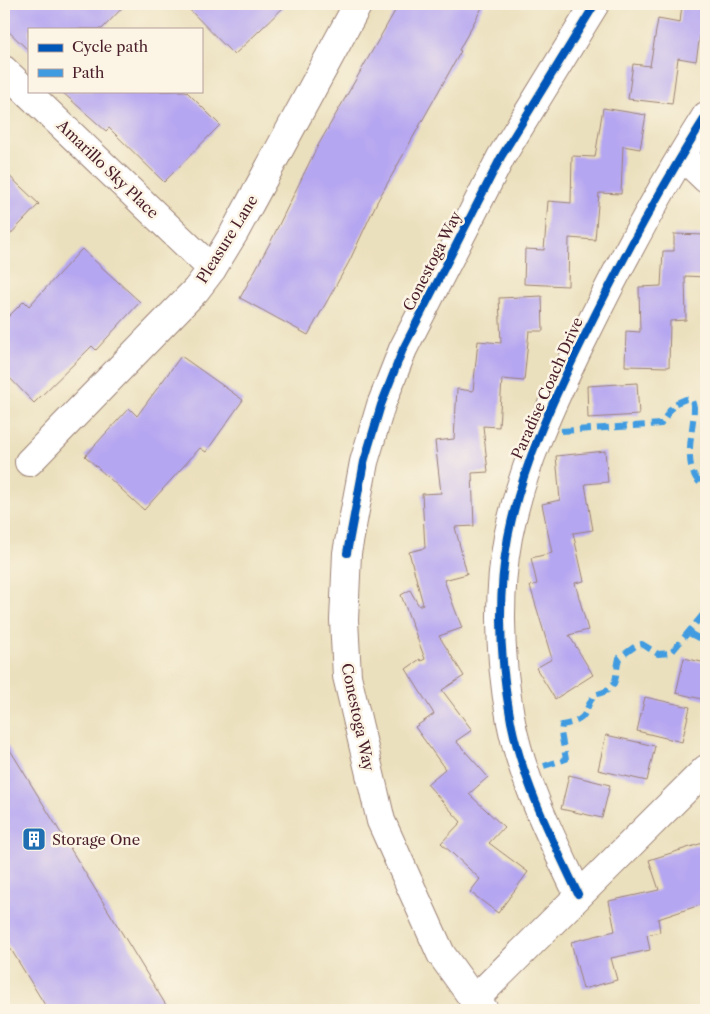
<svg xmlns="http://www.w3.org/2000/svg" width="710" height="1014" font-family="'Libre Caslon Text',serif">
  <rect width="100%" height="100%" fill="#fcf5e5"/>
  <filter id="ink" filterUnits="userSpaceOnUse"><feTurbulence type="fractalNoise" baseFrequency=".02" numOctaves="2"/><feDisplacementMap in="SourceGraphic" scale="10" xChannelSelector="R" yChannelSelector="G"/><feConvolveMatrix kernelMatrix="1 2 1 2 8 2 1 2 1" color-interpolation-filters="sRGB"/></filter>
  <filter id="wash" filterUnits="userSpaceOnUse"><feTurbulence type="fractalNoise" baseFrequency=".0096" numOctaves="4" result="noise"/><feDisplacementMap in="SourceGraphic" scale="20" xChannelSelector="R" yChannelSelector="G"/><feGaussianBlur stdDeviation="1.12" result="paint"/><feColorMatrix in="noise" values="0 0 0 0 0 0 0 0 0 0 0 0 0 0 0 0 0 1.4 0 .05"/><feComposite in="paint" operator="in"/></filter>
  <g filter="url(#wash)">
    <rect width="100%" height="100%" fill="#ebe0bd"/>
    <g id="blocks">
      <g fill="#b5a6f1">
        <polygon points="4,4 126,4 102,29 29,29 29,51 4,27"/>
        <polygon points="184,4 287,4 234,55"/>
        <polygon points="399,4 484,4 459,50 461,51 377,202 349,262 308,335 240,298 271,241 316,149"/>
        <polygon points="682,4 705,4 696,61 678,58 672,104 628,99 633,64 650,66 658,19 680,23"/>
        <polygon points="61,91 186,91 220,125 164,182 109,128 106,131"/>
        <polygon points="603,108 646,115 640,149 623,146 621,194 599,193 595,240 569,238 568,286 524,284 525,249 544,250 548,201 571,203 572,156 595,157"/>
        <polygon points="4,171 39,204 4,241"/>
        <polygon points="674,234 706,235 706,277 685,276 686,320 670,321 669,367 625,366 626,331 640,332 639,287 661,286 663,251 674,251"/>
        <polygon points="82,249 140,302 96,350 92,346 34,403 4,372 4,321 24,301 29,306"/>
        <polygon points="542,296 543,331 529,331 524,381 502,379 499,427 483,426 488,472 472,473 474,526 455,527 467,574 444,580 462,628 439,636 464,676 442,690 472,730 456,741 488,777 469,794 504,827 489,843 528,872 498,913 470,892 480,879 441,843 461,822 427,784 445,769 415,727 434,714 406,669 420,659 421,661 425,659 401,595 410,590 419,606 423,604 409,552 425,548 422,494 441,493 435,441 454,439 457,389 473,391 478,341 501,343 499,298"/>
        <polygon points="181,356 243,400 206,452 200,448 144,510 85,456 129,408 137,416"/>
        <polygon points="637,383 639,415 588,418 587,386"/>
        <polygon points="605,451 608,482 585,484 593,530 573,533 584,581 575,583 588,630 569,635 593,675 555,699 536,668 552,659 530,586 537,584 531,558 552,553 542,504 560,500 556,456"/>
        <polygon points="684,658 706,663 706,700 676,693"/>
        <polygon points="645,697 690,707 682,742 637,731"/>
        <polygon points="606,735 655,746 647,781 598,770"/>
        <polygon points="4,740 169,1010 48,1010 4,938"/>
        <polygon points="569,775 610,785 602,818 561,809"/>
        <polygon points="706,842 706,903 658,919 660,932 647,935 650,950 611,958 617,980 583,989 571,942 615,931 609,901 659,890 649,860"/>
      </g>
    </g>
  </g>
  <g filter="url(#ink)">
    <use href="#blocks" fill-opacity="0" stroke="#9a8074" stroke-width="1"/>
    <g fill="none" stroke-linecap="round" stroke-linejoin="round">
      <g stroke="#9a8074" stroke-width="30">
        <g id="minor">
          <polyline points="4,70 212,269"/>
          <polyline points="682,156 706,179"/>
          <polyline points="29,462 196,290 212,269 234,233 358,4"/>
          <path d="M578,894C552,839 523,782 511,722C500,662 497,597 508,537C522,466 552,402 584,337C621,262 661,187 706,116"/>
          <polyline points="474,1000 706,769"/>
        </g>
      </g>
      <g stroke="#9a8074" stroke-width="30">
        <polyline id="tertiary" points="484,1010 474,1000 441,954 381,821 347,676 344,620 347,553 364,462 381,405 403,349 501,157 595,4"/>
      </g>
      <use href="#minor" stroke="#fff" stroke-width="28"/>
      <use href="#tertiary" stroke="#fff" stroke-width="28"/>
      <g stroke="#409be1" stroke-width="6" stroke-dasharray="12 6" stroke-linecap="butt">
        <path d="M561,431L661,424L674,404L686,399L692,401L694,407C694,433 679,471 706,488"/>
        <polyline points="689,633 706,642"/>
        <path d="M544,766L566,759L561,733L562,725C590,719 581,716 594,695C620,689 614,680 619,658L637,645L642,644L658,654L671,653L706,611"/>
      </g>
      <g stroke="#fcf5e5" stroke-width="11">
        <g id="cycleway">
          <polyline points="347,553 364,462 381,405 403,349 501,157 595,4"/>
          <path d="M578,894C552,839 523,782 511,722C500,662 497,597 508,537C522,466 552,402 584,337C621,262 661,187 706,116"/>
        </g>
      </g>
      <use href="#cycleway" stroke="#0057b8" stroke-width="8"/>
    </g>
  </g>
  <defs>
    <g id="building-square" transform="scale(1.25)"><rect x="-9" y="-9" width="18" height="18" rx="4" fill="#1f6fb2" stroke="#fcf5e5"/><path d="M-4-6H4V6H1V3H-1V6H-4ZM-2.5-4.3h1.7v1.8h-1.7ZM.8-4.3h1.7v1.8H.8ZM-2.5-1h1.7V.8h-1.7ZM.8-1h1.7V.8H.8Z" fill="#fff"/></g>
  </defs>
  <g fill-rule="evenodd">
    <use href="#building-square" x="34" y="839"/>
  </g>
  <g text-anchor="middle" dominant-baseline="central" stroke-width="5" stroke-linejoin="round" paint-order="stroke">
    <g font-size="15" fill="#4a1f2b" stroke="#fcf5e5">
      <text transform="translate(108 169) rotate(44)">Amarillo Sky Place</text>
      <text transform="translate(227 239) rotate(-58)">Pleasure Lane</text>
      <text transform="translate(432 261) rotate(-63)">Conestoga Way</text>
      <text transform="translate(547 388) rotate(-66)">Paradise Coach Drive</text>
      <text transform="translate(358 717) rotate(78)">Conestoga Way</text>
    </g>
    <g font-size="15" fill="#4a1f2b" stroke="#fcf5e5" text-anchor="start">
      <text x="52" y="839">Storage One</text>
    </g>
  </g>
  <rect width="710" height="1014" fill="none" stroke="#fcf5e5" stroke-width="20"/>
  <rect x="28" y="28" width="175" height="65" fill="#fcf5e5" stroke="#b59f9b"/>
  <rect x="38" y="44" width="25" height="8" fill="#0057b8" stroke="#b59f9b"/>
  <text x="72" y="52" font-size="15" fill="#4a1f2b">Cycle path</text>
  <rect x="38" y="69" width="25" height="8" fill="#409be1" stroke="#b59f9b"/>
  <text x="72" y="78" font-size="15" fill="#4a1f2b">Path</text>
</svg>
